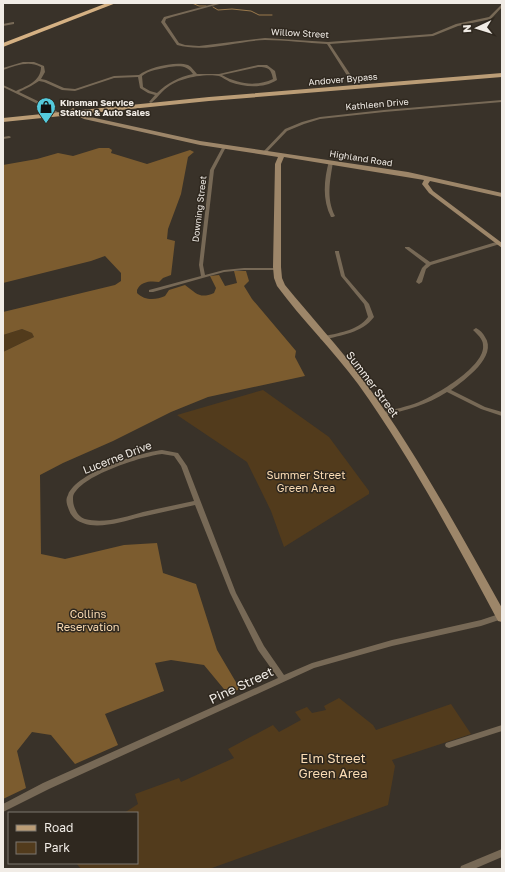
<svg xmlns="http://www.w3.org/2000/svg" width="505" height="872" font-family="'Golos Text',sans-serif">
  <rect width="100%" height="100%" fill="#393229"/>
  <g fill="#523b1c">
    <polygon points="22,329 32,333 34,337 3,352 3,335"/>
    <polygon points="263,390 329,437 369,491 369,494 284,547 271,511 247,462 177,415"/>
    <polygon points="339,698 373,725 376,730 451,704 471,734 392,760 395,766 388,805 209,869 81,869 76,863 137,863 137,813 124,813 138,804 135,794 179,778 181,782 234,758 228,749 273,725 279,732 301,720 295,712 307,707 312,713 326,710 324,706"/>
  </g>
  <path fill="#7c5c2f" d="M99,148H109L112,150L111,153L147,164L190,150L194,152L188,157L181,194L168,229L167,239L175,241L171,275L163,278L159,282C151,281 141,281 137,290V293C145,301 156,300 165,296L169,290L185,285C197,294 200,299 214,293L216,288L210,276L219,275L225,286L237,283L234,271H246L249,281L244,286L252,299L296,351L295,357L305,376L208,397L171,412L113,441L63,463L40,475L41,554L65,559L124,545L157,543L163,573L196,584L217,650L240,689L228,694L204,665L171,660L155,663L164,691L105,714L118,745L75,764L51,735L32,732L17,751L26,788L3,799V352L34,337L32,333L22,329L3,335V312L115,285L121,281V273L105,256L91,261L3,283V165L37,159L58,153L73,156Z"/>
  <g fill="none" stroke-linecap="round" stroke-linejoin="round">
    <g stroke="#9a794c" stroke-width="1">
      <polyline points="192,3 199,6 206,6"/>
      <polyline points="213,7 218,10 232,9 251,11 259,15 272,15"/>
    </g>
    <g fill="#776956" fill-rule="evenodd">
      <path d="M217,3H223L172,17L166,19L165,22L179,43L185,45L199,46L265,38L328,42L432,34L456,24L489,17L502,4V7L491,19L458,26L433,36L330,44L352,77L350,78L348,77L327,44C307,43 286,40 265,40C236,41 206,53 177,45L161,22L164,17Z"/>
      <polygon points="13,22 14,22 14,24 3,26 3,24"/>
      <path d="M23,62H34L44,66L45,72L41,79L46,80L64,88L75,89L114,76L139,75C149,67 176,61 188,65C192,67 194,71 197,74H219L258,65H267L275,71L277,80C263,89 244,87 230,82C226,80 222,77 219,76C210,74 193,76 185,79C176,81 168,86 162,92C158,96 155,100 151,103L149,102L155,95L148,93L140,88L138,77L114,78L75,91L62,90L44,82L39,81L31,86L19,92L50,107L59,113V115H58L48,109L3,87V85L16,91C27,86 41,81 41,67C28,60 16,66 3,70V68ZM169,67C180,66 186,65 193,74C179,77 167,83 157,93L150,91L143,87L142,76C149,70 160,69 169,67ZM258,67C269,67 271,69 273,79C256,87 238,84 222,75Z"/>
      <polygon points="502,100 502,102 384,112 320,119 304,124 287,131 265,154 262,153 285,129 302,122 320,117 384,110"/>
      <polygon points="9,136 11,137 10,138 3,139 3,137"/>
      <polygon points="223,146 226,147 214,170 203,265 205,275 224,270 244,268 277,268 279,269 277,270 244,270 224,272 153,292 149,292 149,290 201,276 199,265 210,170"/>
      <path d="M329,161L333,162C330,181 326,198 335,216L333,217H331C322,200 324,179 329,161Z"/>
      <polygon points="496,242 500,242 500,244 431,265 426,269 422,282 419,284 416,282 422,268 426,264 405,248 405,247 409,247 430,262"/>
      <path d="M335,251H339V252L345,276L369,304L374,317C362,333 341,335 323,340L321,339L320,338L321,337C337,333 358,331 368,317L364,304L341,276L335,252Z"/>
      <path d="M476,328C480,330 483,333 485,337C498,356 465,380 451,390L485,407L502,412V416L481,409L447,392C427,405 406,410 383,416L381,415L380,414L381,413C394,409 407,407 419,402C436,395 486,366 483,345C483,339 477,334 473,330Z"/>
      <path d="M162,450L178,453L187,466L236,593L264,646L284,675L312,663L392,640L481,620L502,613V619L481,626L392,646L314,668L49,789L3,812V804L43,783L278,678L258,650L230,593L195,505C177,509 159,513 141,517C125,521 107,527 90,525C80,523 72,519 69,510C67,505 65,500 68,495C77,472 139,453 162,450ZM162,454L174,456L181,466L194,501C177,505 160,508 143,512C125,517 104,524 85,519C79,517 76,512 74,506C73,503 73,500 73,497C78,476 143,456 162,454Z"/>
      <polygon points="502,725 502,731 449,748 446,747 445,745 446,743 449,742"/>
      <polygon points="502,849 502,857 474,869 460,869 461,866"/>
    </g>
    <path fill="#9d8669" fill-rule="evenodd" d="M73,108L86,116L200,141L408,172L502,193V197L430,181L428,184L433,191L502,243V248L429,193L422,184L424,180L284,157L281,164V267L282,278L285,285C311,317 340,348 364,381C416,452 459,531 502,608V622L498,621C455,541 411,458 358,384C333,350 302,320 277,286L274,278L273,267L275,164L278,157L200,145L84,119L73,114L70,110Z"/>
    <polygon fill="#bb9d76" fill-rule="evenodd" points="502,73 502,77 209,101 3,122 3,118 209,97"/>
    <polygon fill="#d5b183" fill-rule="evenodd" points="107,3 116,3 3,47 3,43"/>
  </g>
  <defs>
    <g id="shop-pin" transform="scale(1)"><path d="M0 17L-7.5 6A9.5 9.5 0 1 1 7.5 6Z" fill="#54cadd" stroke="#2f281f"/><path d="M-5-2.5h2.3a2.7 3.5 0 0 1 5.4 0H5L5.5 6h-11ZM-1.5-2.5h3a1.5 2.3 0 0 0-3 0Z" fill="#111"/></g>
  </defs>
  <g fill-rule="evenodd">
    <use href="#shop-pin" x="46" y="107"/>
  </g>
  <g text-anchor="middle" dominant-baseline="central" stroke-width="3" stroke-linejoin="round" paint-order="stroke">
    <g font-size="9" fill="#f1ece6" stroke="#2f281f">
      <text transform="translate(300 33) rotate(3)">Willow Street</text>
      <text transform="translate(343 79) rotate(-5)">Andover Bypass</text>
      <text transform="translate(377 104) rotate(-5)">Kathleen Drive</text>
      <text transform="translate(361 158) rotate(9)">Highland Road</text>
      <text transform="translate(199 209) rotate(-83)">Downing Street</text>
    </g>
    <g font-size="9" font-weight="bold" fill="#f1ece6" stroke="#2f281f" text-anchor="start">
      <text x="60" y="102">Kinsman Service<tspan x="60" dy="10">Station &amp; Auto Sales</tspan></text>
    </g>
    <g font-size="11" fill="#f1ece6" stroke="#2f281f">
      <text transform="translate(373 384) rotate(53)">Summer Street</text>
      <text transform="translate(117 457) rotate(-21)">Lucerne Drive</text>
    </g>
    <g font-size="11" fill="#fadbb3" stroke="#2f281f">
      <text x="306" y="474">Summer Street<tspan x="306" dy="13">Green Area</tspan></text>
      <text x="88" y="613">Collins<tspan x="88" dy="13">Reservation</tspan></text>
    </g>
    <g font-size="13" fill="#f1ece6" stroke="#2f281f">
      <text transform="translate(241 685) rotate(-25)">Pine Street</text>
    </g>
    <g font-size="13" fill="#fadbb3" stroke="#2f281f">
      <text x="333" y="758">Elm Street<tspan x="333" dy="15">Green Area</tspan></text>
    </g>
  </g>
  <rect width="505" height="872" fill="none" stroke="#f1ece6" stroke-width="8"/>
  <rect x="8" y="812" width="130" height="52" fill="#2f281f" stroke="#7d766f"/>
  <rect x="16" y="825" width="20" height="6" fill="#bb9d76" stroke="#7d766f"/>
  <text x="44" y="832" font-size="12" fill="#f1ece6">Road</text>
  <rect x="16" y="842" width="20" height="12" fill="#523b1c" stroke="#7d766f"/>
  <text x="44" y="852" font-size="12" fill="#f1ece6">Park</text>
  <g transform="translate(477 28) rotate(266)" stroke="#2f281f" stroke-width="3" paint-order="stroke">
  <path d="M0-3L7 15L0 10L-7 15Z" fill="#f1ece6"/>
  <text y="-6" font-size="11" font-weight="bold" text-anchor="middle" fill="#f1ece6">N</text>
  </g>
</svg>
